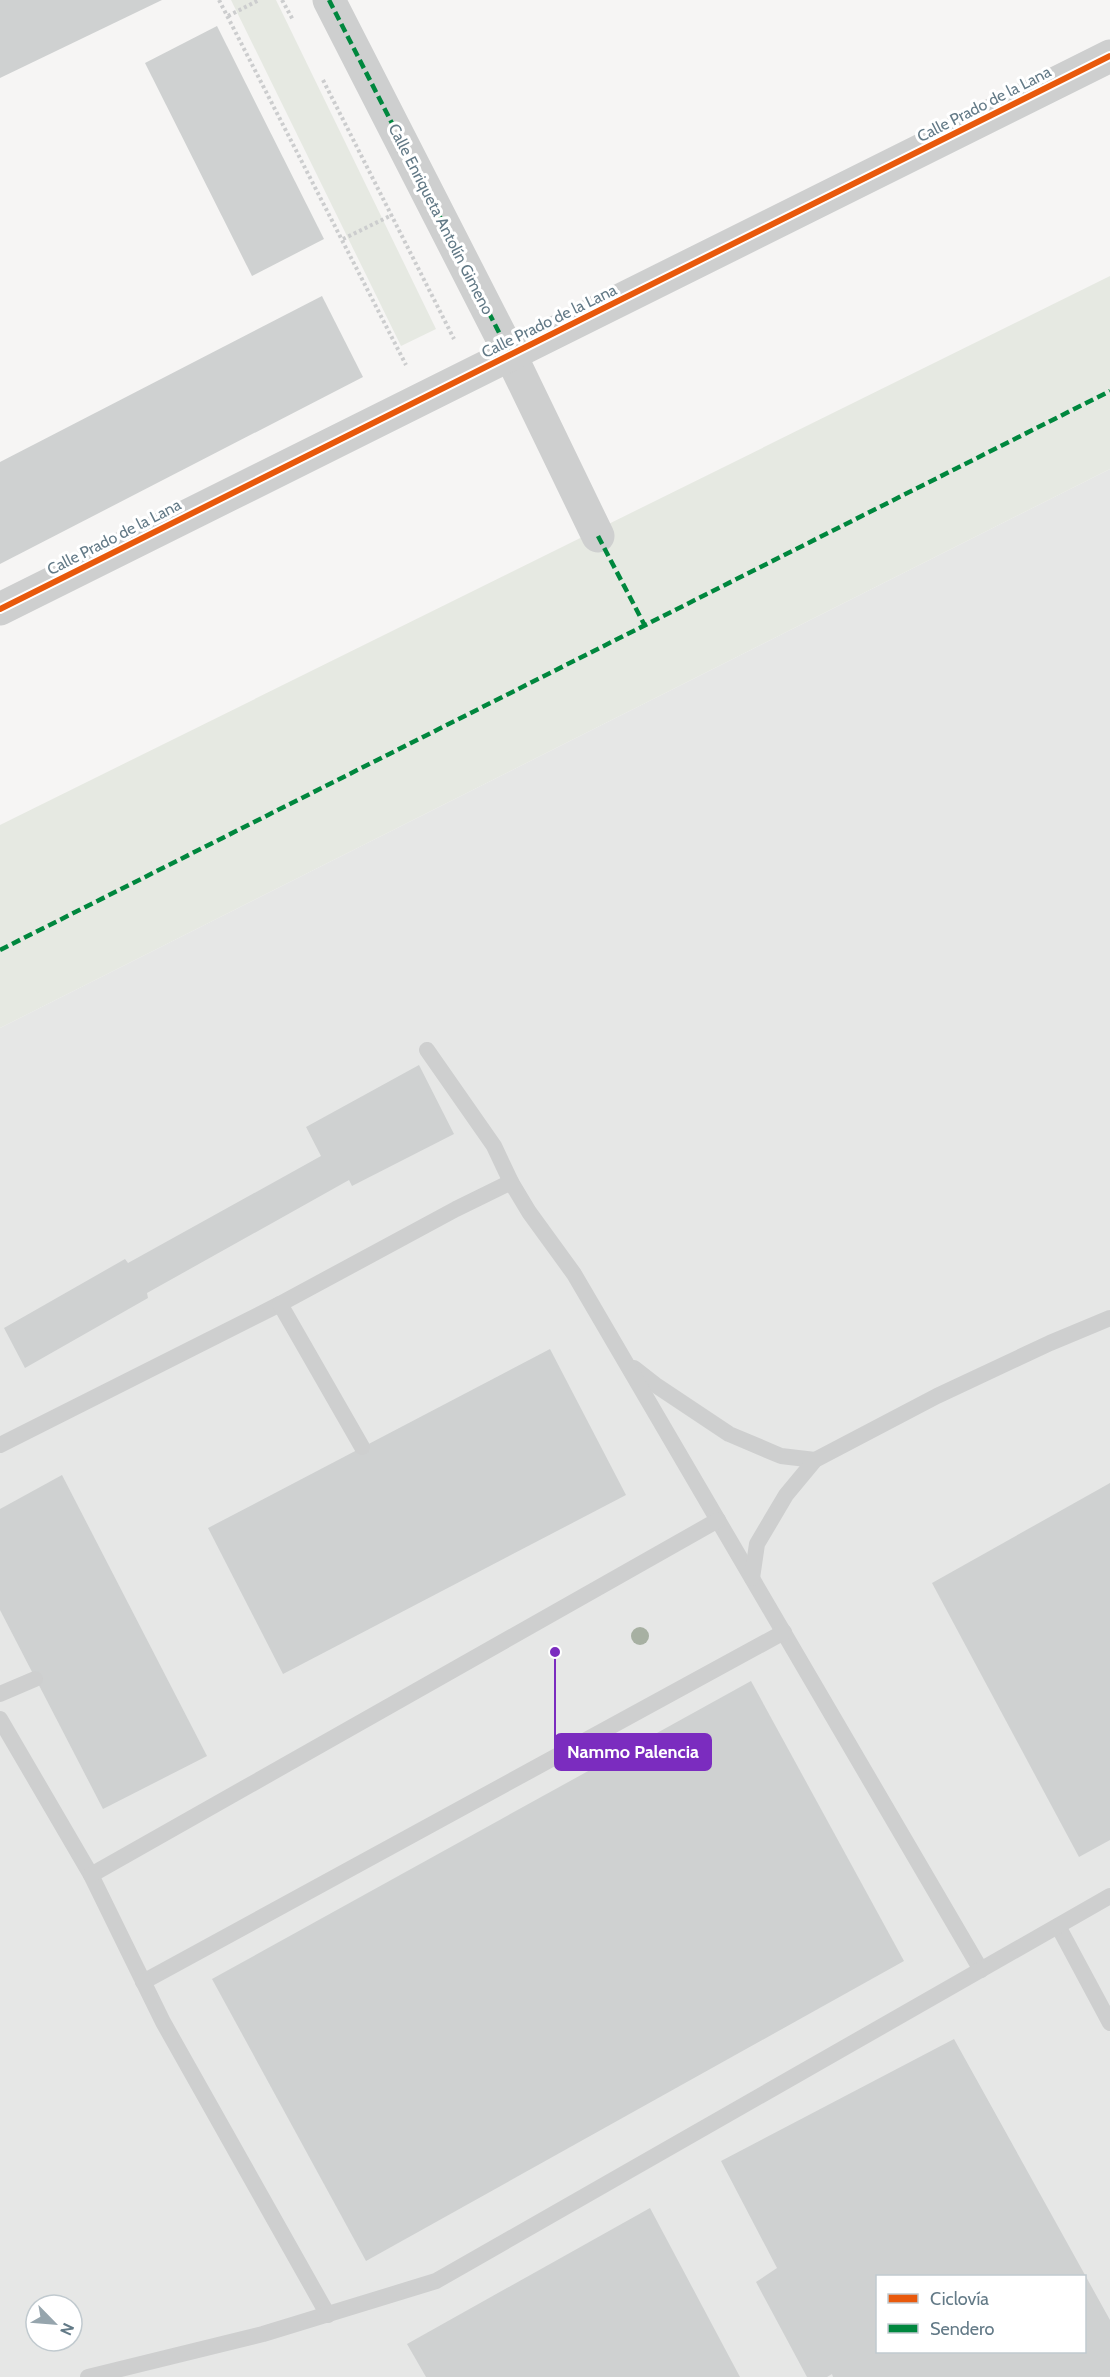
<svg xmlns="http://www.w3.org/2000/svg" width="1110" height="2377" font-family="Cabin,sans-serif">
  <rect width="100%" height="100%" fill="#f6f5f4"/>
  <path fill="#e6e7e6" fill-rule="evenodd" d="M1110,469V2377H0V1028ZM878,2276H1084V2352H878ZM36,2305H72V2341H36Z"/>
  <g fill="#e6e9e2">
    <polygon points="231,0 276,0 436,329 401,346"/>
    <polygon points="1110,276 1110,469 0,1028 0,825"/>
  </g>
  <g fill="#cfd1d1" fill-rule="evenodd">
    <polygon points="0,0 162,0 0,78"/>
    <polygon points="217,26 324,239 252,276 145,63"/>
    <polygon points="322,296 363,377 0,564 0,462"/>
    <polygon points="419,1065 454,1134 352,1186 349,1180 147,1293 148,1298 25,1368 4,1328 125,1259 128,1263 321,1156 306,1127"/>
    <polygon points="550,1349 626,1495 283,1674 208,1528"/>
    <polygon points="62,1475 207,1756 103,1809 0,1610 0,1509"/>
    <polygon points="1110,1483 1110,1840 1079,1857 932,1583"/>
    <polygon points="751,1681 904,1961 366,2261 212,1979"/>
    <path d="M954,2039L1110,2320V2377H833L832,2374L827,2377H807L756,2282L777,2268L721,2161ZM878,2276H1084V2352H878Z"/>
    <polygon points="650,2208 740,2377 426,2377 407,2344"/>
  </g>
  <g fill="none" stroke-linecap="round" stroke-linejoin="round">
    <g stroke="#cccdce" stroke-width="4" stroke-dasharray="3 3" stroke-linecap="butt">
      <polyline points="219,0 406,365"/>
      <polyline points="282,0 293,20"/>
      <polyline points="228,16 259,0"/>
      <polyline points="323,80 454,339"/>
      <polyline points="343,239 392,215"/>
    </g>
    <g stroke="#cecfcf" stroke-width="16">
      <polyline points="427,1050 494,1146 511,1182"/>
      <polyline points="634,1368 657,1386 729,1434 781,1456 815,1460"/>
      <polyline points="0,1445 280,1304"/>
      <polyline points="362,1447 280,1304 456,1209 511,1182 529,1212 574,1274 981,1970"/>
      <polyline points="752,1578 757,1544 786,1495 815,1460 937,1396 1050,1343 1110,1318"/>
      <polyline points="0,1694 35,1679"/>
      <polyline points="0,1719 91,1875 163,2022 328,2315"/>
      <polyline points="91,1875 718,1520"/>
      <polyline points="1058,1926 1110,2023"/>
      <polyline points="143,1982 784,1632"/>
      <polyline points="88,2377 263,2334 436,2281 1110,1896"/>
    </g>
    <g stroke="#cecfcf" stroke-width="33">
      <polyline points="329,0 510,354 598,536"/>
      <polyline points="0,609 1110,56"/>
    </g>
    <g stroke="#00873e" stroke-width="4.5" stroke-dasharray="9 4.5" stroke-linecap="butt">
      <polyline points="329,0 510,354"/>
      <polyline points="598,536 644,624"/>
      <polyline points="0,950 1110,391"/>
    </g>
    <g stroke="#fff" stroke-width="10">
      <polyline id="cycleway" points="0,609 1110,56"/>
    </g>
    <use href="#cycleway" stroke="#e8590c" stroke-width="6"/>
  </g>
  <circle fill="#a7b0a2" cx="640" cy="1636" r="9"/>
  <g text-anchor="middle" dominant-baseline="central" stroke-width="6" stroke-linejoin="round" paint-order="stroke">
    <g font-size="16" fill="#637a87" stroke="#fff">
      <text transform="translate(984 104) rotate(-27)">Calle Prado de la Lana</text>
      <text transform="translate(441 219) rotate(63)">Calle Enriqueta Antolín Gimeno</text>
      <text transform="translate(549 321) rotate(-26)">Calle Prado de la Lana</text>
      <text transform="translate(114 537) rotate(-27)">Calle Prado de la Lana</text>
    </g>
  </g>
  <path fill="none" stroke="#7b2cbf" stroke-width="2" d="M555 1652L555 1752"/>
  <circle fill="#7b2cbf" stroke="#fff" stroke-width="2" cx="555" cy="1652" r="6"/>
  <rect fill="#7b2cbf" stroke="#7b2cbf" stroke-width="2" x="555" y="1734" width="156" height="36" rx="6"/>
  <g font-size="18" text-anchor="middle" font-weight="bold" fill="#fff">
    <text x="633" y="1758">Nammo Palencia</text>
  </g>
  <rect x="876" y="2275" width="210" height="78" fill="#ffffff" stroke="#c1cacf" stroke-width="1.5"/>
  <rect x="888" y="2294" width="30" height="9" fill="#e8590c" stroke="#c1cacf" stroke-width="1.5"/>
  <text x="930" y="2305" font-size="18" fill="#637a87">Ciclovía</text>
  <rect x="888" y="2324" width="30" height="9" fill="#00873e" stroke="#c1cacf" stroke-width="1.5"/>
  <text x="930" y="2335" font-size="18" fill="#637a87">Sendero</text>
  <g transform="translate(54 2323) rotate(115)"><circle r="28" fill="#ffffff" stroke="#c1cacf" stroke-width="1.5"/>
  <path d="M0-4.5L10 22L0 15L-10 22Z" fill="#96a5ad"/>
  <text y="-9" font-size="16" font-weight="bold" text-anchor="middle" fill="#637a87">N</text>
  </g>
</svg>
